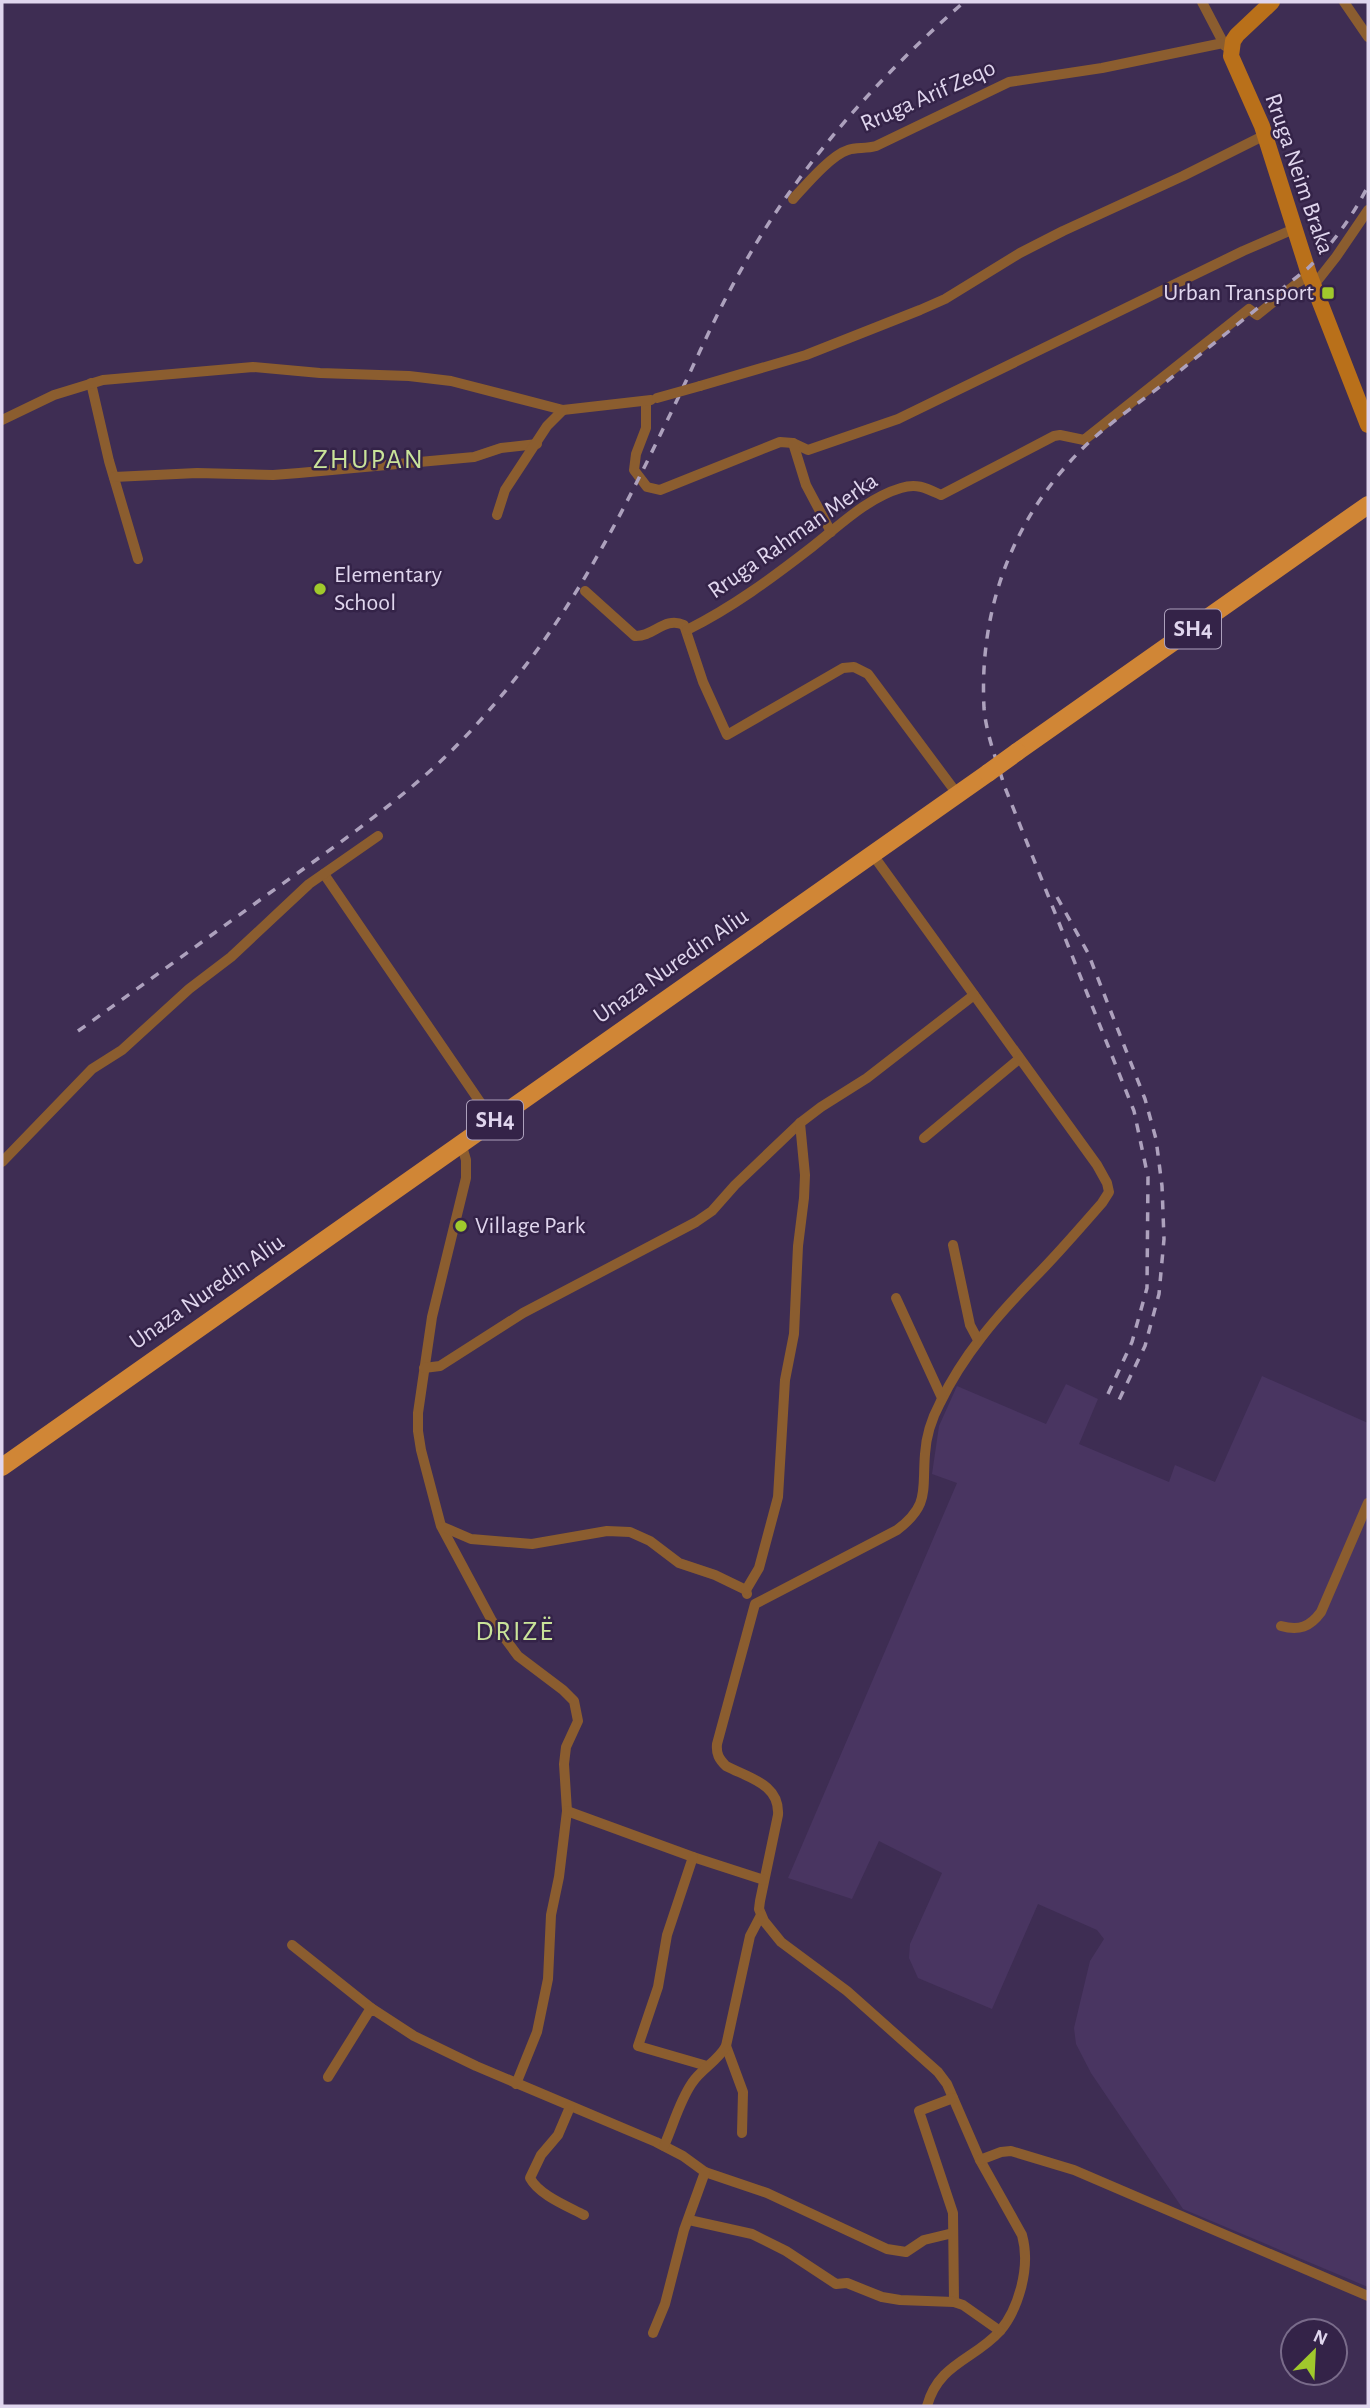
<svg xmlns="http://www.w3.org/2000/svg" width="1370" height="2408" font-family="'Alegreya Sans',sans-serif">
  <rect width="100%" height="100%" fill="#3e2d53"/>
  <polygon fill="#493561" points="1262,1376 1368,1423 1368,2287 1183,2209 1091,2073 1076,2044 1074,2028 1090,1961 1104,1939 1097,1930 1038,1904 992,2009 918,1978 909,1958 910,1944 942,1873 879,1841 852,1899 788,1878 957,1483 932,1474 939,1426 957,1386 1046,1424 1066,1384 1098,1399 1079,1444 1169,1482 1175,1465 1215,1482"/>
  <g fill="none" stroke-linecap="round" stroke-linejoin="round">
    <g stroke="#8b5d2f" stroke-width="10">
      <polyline points="1202,2 1225,46"/>
      <polyline points="1344,2 1368,37"/>
      <path d="M793,199C805,186 831,155 848,150C856,147 866,149 876,146L1009,82L1102,68L1223,43"/>
      <polyline points="1314,285 1336,257 1368,210"/>
      <polyline points="91,383 109,461 138,559"/>
      <polyline points="700,386 806,355 920,310 945,299 1020,253 1063,231 1183,176 1265,135"/>
      <polyline points="646,401 646,428 636,454 634,470 647,487 660,490 780,442 793,443 808,450 898,419 1243,251 1294,229"/>
      <polyline points="2,420 54,395 103,380 253,367 320,373 409,376 451,381 563,410 651,400"/>
      <polyline points="793,443 806,485 831,532"/>
      <polyline points="114,477 197,473 273,475 299,473 474,457 501,448 537,444"/>
      <polyline points="497,515 505,490 547,426 563,410"/>
      <path d="M585,591L635,636C654,637 664,616 684,625L703,682L727,735L843,668L854,667L868,674L958,795"/>
      <path d="M687,630C733,607 772,578 812,547C839,526 867,498 901,488C917,483 926,488 941,495L1054,436L1060,435L1084,440L1249,309L1257,315L1309,274"/>
      <path d="M873,855L1097,1165L1107,1183L1109,1192L1102,1203C1080,1228 1057,1255 1033,1279C997,1316 963,1355 940,1403C932,1418 926,1437 925,1454C922,1491 930,1505 897,1530L755,1604L717,1744C716,1754 719,1759 726,1766C749,1778 780,1784 778,1815L760,1901L759,1909L764,1921L781,1942L847,1991L938,2072L947,2084L980,2160L1022,2235C1027,2253 1026,2269 1021,2288C1017,2303 1010,2319 1000,2331C974,2360 939,2363 927,2406"/>
      <polyline points="324,874 493,1121"/>
      <polyline points="924,1138 1019,1059"/>
      <polyline points="461,1143 466,1160 466,1178 432,1317 418,1413 418,1431 421,1450 441,1526 492,1621 518,1656 563,1690 574,1701 578,1721 566,1747 564,1764 567,1811 559,1877 551,1915 548,1979 537,2032 516,2084"/>
      <polyline points="2,1162 92,1069 122,1050 189,989 231,957 309,884 378,836"/>
      <polyline points="953,1245 970,1325 978,1340"/>
      <polyline points="896,1298 942,1398"/>
      <polyline points="424,1368 440,1366 523,1313 696,1222 712,1211 735,1185 800,1123 821,1107 867,1078 974,995"/>
      <polyline points="443,1527 471,1539 532,1544 607,1531 630,1532 650,1541 679,1563 715,1575 746,1590 747,1594"/>
      <polyline points="746,1590 759,1568 778,1497 785,1380 794,1334 798,1246 804,1198 805,1175 800,1123"/>
      <path d="M1281,1626C1299,1631 1310,1627 1321,1612L1368,1503"/>
      <polyline points="567,1811 693,1857 764,1880"/>
      <polyline points="693,1857 667,1935 658,1987 638,2046 707,2066"/>
      <polyline points="292,1945 371,2008"/>
      <polyline points="726,2046 743,2092 742,2133"/>
      <polyline points="328,2077 371,2008 414,2036 476,2066 656,2142 683,2156 705,2172 767,2193 887,2249 906,2252 924,2240 953,2233"/>
      <polyline points="953,2098 919,2111 953,2213 954,2302"/>
      <path d="M570,2107L558,2135L541,2155L530,2178C539,2195 567,2206 584,2215"/>
      <path d="M664,2146C673,2126 679,2102 692,2083C701,2069 718,2061 726,2046L750,1936L761,1915"/>
      <polyline points="980,2160 1001,2152 1011,2151 1074,2170 1368,2296"/>
      <polyline points="689,2220 752,2234 786,2251 836,2284 847,2283 882,2297 900,2300 954,2302 963,2305 1000,2331"/>
      <polyline points="653,2333 665,2304 684,2230 705,2172"/>
    </g>
    <polyline stroke="#b9701a" stroke-width="16" points="1272,2 1237,35 1233,41 1231,56 1262,126 1309,274 1368,425"/>
    <g stroke="#d08636" stroke-width="18">
      <polyline points="1017,752 1368,505"/>
      <polyline points="2,1467 988,773"/>
    </g>
    <g stroke="#ada1bd" stroke-width="3.5" stroke-dasharray="9 9" stroke-linecap="butt">
      <polyline points="1057,897 1088,953 1145,1099 1156,1139 1162,1186 1164,1239 1159,1294 1145,1346 1119,1400"/>
      <path d="M78,1031C140,987 202,942 264,897C320,857 378,817 430,771C468,737 501,698 532,657C584,587 625,508 663,429C688,379 709,328 736,279C793,172 874,81 964,2"/>
      <path d="M1108,1394L1132,1342L1147,1288L1148,1177L1134,1111L1004,785C997,761 986,734 984,708C979,611 1011,522 1079,452C1102,428 1139,403 1166,382C1213,344 1260,306 1307,269C1333,244 1352,217 1368,186"/>
    </g>
    <polyline stroke="#8b5d2f" stroke-width="10" points="657,398 700,386"/>
    <polyline stroke="#d08636" stroke-width="18" points="988,773 1017,752"/>
  </g>
  <g fill="#a0c92c" stroke="#342348" stroke-width="2.5">
    <rect x="1321" y="286" width="14" height="14" rx="3.5"/>
    <circle cx="320" cy="589" r="7"/>
    <circle cx="461" cy="1226" r="7"/>
  </g>
  <g text-anchor="middle" dominant-baseline="central" stroke-width="5" stroke-linejoin="round" paint-order="stroke">
    <g fill="#342348" stroke="#aca0bc" stroke-width="2">
      <rect x="1165" y="609.5" width="56" height="39" rx="5"/>
      <rect x="467" y="1100.5" width="56" height="39" rx="5"/>
    </g>
    <g font-size="23" font-weight="bold" fill="#e0d6ee">
      <text x="1193" y="629">SH4</text>
      <text x="495" y="1120">SH4</text>
    </g>
    <g font-size="24" fill="#e0d6ee" stroke="#342348">
      <text transform="translate(928 96) rotate(-24)">Rruga Arif Zeqo</text>
      <text transform="translate(1299 174) rotate(71)">Rruga Neim Braka</text>
      <text transform="translate(793 536) rotate(-35)">Rruga Rahman Merka</text>
      <text transform="translate(671 966) rotate(-35)">Unaza Nuredin Aliu</text>
      <text transform="translate(207 1292) rotate(-35)">Unaza Nuredin Aliu</text>
    </g>
    <g font-size="24" fill="#e0d6ee" stroke="#342348" text-anchor="start">
      <text x="1314" y="293" text-anchor="end">Urban Transport</text>
      <text x="334" y="575">Elementary<tspan x="334" dy="28">School</tspan></text>
      <text x="475" y="1226">Village Park</text>
    </g>
    <g font-size="28" letter-spacing="2" fill="#c9e399" stroke="#342348">
      <text x="369" y="460">ZHUPAN</text>
      <text x="515" y="1632">DRIZË</text>
    </g>
  </g>
  <rect width="1370" height="2408" fill="none" stroke="#e0d6ee" stroke-width="7"/>
  <g transform="translate(1314 2352) rotate(24)"><circle r="33" fill="#342348" stroke="#796b8a" stroke-width="2"/>
  <path d="M0-5L12 26L0 18L-12 26Z" fill="#a0c92c"/>
  <text y="-10" font-size="19" font-weight="bold" text-anchor="middle" fill="#e0d6ee">N</text>
  </g>
</svg>
